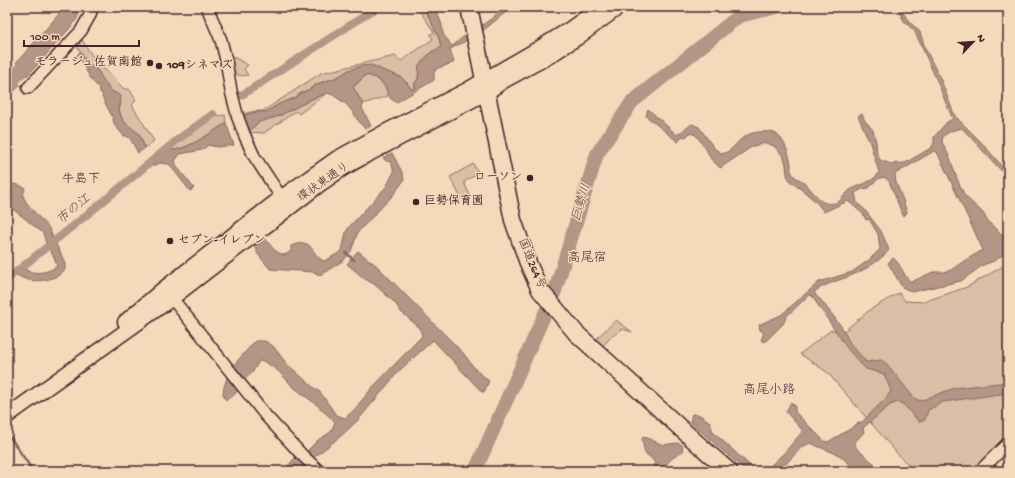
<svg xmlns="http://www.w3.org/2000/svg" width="1015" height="478" font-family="'Gochi Hand','Klee One',sans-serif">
  <rect width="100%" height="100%" fill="#f2daba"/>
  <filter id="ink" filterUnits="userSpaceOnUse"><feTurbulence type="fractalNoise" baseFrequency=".025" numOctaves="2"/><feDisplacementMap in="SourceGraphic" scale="8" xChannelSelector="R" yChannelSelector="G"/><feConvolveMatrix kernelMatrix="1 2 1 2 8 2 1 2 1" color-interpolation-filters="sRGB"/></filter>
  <g filter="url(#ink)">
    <g fill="#dabea5" stroke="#926e68">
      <polygon points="417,7 424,7 439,38 441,47 430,53 419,65 418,79 415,83 415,89 411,89 407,83 401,77 382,70 374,66 361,66 349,70 341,75 335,78 317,84 310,89 301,93 295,98 279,104 266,112 257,112 241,116 242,114 255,111 263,111 321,73 395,56 401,61 433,39 430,35 434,32"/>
      <polygon points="82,40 93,57 124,89 129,89 136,100 132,105 154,141 145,148 139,134 123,121 119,110 121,103 117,94 111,91 105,83 98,71 86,61 77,47"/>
      <path d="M230,55L248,65L244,69L248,75C232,79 232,67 230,55Z"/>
      <path d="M366,75C378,77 385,83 388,96L363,104L353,87L358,83Z"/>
      <polygon points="327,93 299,114 296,111 264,133 248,132 259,122 279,116 314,98"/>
      <path d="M225,115L226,123C214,131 184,152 170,150L186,136L216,116Z"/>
      <polygon points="473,164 479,173 464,182 470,196 462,200 450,177"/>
      <polygon points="1008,261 1008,435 973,471 915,471 901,458 827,372 800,354 831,330 844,331 871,309 899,293 905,301 923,302 967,287 1005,265"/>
      <polygon points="616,320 632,332 622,329 610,338 602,347 595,340"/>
    </g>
    <g fill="#b59585" stroke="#8a6661">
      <polygon points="63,7 82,7 76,20 70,28 27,76 16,63 53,21 62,10"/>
      <path d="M424,7H435L442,25V29L444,36L448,40L451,46L454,45C468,30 491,24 503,7H512L485,29L464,42L450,49L454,62L453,63L438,68L434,72V80L397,102C387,99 390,95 386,87C382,80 373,76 365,75L358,83L353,87L363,104L362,108L371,126L365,129L357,119L352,111L346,104L333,95L327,93L314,98L279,116L259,122L248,132L241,116L257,112H266L279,104L295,98L301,93L310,89L317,84L335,78L341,75L349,70L361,66L371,65L382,70L401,77L407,83L411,89H414L415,83L418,79L419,65L430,53L441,47L439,38Z"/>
      <path d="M897,7H900L907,19L920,32L925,48L941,80L950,104L955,116L981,142L1008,173V178L962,128L951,131L943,136L942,142L950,158L957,179L965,196L983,213L988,222L998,230L1006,241L1004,254L994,261L983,265L961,281L938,286L912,292L902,287L888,263L893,258C901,264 903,275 911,282L933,272H944L951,270L964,261L983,250L937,152L934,151L895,174L896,183L903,200L907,213L903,216L889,181L884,177L878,179L869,188L862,189L855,193L857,203L864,209L881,231L889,250C878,263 861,272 845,278C833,282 824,285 814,292L817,297L820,299L841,326L850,343L866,362L881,360L887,364L914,398L920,401L954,388L1008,382V393L943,402L928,410L925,420L919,422L904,405L898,402L890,405L863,428L864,432L854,443L857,449L878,467L877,471H858L839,455L810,443L802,447L779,471H765L785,452L803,431L786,412L791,402L795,406V412L824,441L828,442L850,429L858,423H861L885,399L891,391L884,374L866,369L858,361L847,348L816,302L815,299L810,294L787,316L783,324L767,340L763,342L761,340L764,333L760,330L759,325L765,322L781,315L819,282L852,272L869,260L880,249L878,234L869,219L866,220L863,214L848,201L824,212L817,203L806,193L791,182L787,175L786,164L783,156L774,146L766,143L753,146L720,168L711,159L706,149L696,135L690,133L686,137L682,136L678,142L646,116L648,109L677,135L692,124L699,127L714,148L722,154C734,150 735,143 744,137C751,132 762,131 771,132C783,134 789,153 791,164C791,168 790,170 792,173C794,178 800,179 804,182C808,186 820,201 823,202C827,204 834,204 838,202C843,199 846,191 854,188C862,184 875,181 879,172L870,143L858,116L862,114L865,121L873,130L876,142L877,154L880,160L891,164L905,163L931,148L934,143V137L947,122L953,119L947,106L938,83L915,32L904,21Z"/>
      <polygon points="80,52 86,61 98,71 105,83 111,91 121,96 119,111 123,121 139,134 145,148 138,153 131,140 127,136 124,136 117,128 114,123 112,116 102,97 103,93 100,93 99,86 97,86 90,78 82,62 77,55"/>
      <polygon points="9,73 20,85 7,99 7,75"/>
      <path d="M226,123L234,145L217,147L208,145L202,150L180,154L175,161L177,167L194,188L190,191L169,164L160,163L150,167L170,150C184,152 214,131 226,123Z"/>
      <path d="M392,153L403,174L404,180L394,194L358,232L351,251L344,260L322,274L319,275L314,272L270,269L257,253V250L254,247L265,238C271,246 275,253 285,255L291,251V246C315,235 310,257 325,261L342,251L346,232L349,227L386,187L394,172L391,162L386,161L383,158Z"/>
      <polygon points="7,183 19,185 25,188 23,196 26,202 36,214 49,228 53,238 46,243 43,233 14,210 7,206"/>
      <path d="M56,244L65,263V270C62,272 60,275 57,276C45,282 28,283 17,275L24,269C35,275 48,273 57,266L54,257L49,249Z"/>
      <polygon points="358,251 377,266 463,353 476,370 489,381 484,392 482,392 433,340 399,371 359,419 341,436 313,458 306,452 318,440 331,432 335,422 317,405 292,386 287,380 277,370 265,362 259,361 252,373 243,381 240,388 233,396 226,400 223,395 224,387 228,375 232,367 255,341 265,341 273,346 286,363 313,387 320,392 336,415 345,418 353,411 372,388 422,336 420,328 401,312 395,303 374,284 365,279 347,264"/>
      <polygon points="692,414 700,415 710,422 713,432 756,471 746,471 690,422"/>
      <path d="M643,436L663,445L677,443L682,445L683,451C674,458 667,459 664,471H651L655,465L653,460L645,453L642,440Z"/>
      <polygon points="295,458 300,460 306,466 302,471 283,471"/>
    </g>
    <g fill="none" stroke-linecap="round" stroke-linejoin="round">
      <g stroke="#8a6661" stroke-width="2.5">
        <polyline points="346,253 354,260"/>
        <polyline points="10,437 33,471"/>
      </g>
      <g stroke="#b59585" stroke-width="8">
        <polyline points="242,95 378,7"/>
        <polyline points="7,279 99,205 177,140 213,114"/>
      </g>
      <g stroke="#b59585" stroke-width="14">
        <polyline points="7,87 33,56"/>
        <polyline points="475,471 555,291 597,154 632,102 739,16 777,7"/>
      </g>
      <g stroke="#4a1f2b" stroke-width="14">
        <g id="minor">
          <polyline points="207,7 221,40 226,60 231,91 238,118 244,134 254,156 285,203"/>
          <polyline points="28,88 81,31 90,15 92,7"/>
          <polyline points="165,293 175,302 266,416 302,455 319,471"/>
          <polyline points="980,471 1008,443"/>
        </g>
      </g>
      <g stroke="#4a1f2b" stroke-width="17">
        <g id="major">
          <polyline points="125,322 162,290 282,197 336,159 385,132 467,90 541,47 570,29 601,7"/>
          <polyline points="7,416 171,299 319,185 342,169 365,156 486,93 505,80 551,55 577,38 619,7"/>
        </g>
      </g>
      <g stroke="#4a1f2b" stroke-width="19">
        <polyline id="highway" points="469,7 513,220 528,263 540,290 576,333 698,444 729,471"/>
      </g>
      <use href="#minor" stroke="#f2daba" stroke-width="11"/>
      <use href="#major" stroke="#f2daba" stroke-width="14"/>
      <use href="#highway" stroke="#f2daba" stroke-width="16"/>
    </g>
  </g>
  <g fill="#4a1f2b" stroke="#f2daba" stroke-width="1.5">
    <circle cx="150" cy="63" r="4"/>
    <circle cx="159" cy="66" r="4"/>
    <circle cx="530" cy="178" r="4"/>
    <circle cx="416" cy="202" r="4"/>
    <circle cx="170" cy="241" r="4"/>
  </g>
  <g text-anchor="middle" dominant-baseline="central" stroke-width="3" stroke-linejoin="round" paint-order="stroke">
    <g font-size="12" font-weight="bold" fill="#4a1f2b" stroke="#f2daba" text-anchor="start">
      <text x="142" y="63" text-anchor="end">モラージュ佐賀南館</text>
      <text x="167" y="66">109シネマズ</text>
      <text x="522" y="178" text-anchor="end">ローソン</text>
      <text x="424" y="202">巨勢保育園</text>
      <text x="178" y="241">セブン-イレブン</text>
    </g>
    <g font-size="12" fill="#4a1f2b" stroke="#f2daba">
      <text transform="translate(324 183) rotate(-35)">環状東通り</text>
      <text transform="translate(531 264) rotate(67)">国道264号</text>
    </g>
    <g font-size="13" fill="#4a1f2b" stroke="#f2daba">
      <text x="81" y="179">牛島下</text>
      <text x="587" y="258">高尾宿</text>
      <text x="769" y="390">高尾小路</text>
    </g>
    <g font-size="13" font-style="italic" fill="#653c42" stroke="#f2daba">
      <text transform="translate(582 203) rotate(-73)">巨勢川</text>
      <text transform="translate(74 210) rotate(-39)">市の江</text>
    </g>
  </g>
  <rect width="1015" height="478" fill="none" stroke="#f2daba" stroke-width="24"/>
  <rect x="12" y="12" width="991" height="454" fill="none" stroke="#4a1f2b" stroke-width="1.5" filter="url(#ink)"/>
  <g transform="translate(973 42) rotate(65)" stroke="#f2daba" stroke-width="3" paint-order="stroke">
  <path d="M0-3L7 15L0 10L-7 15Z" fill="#4a1f2b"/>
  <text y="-6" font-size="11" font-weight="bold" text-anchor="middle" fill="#4a1f2b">N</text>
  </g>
  <path d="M24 40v6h115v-6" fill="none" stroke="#4a1f2b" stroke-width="2"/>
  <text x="30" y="40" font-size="12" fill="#4a1f2b" stroke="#f2daba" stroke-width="3" paint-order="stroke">100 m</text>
</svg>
